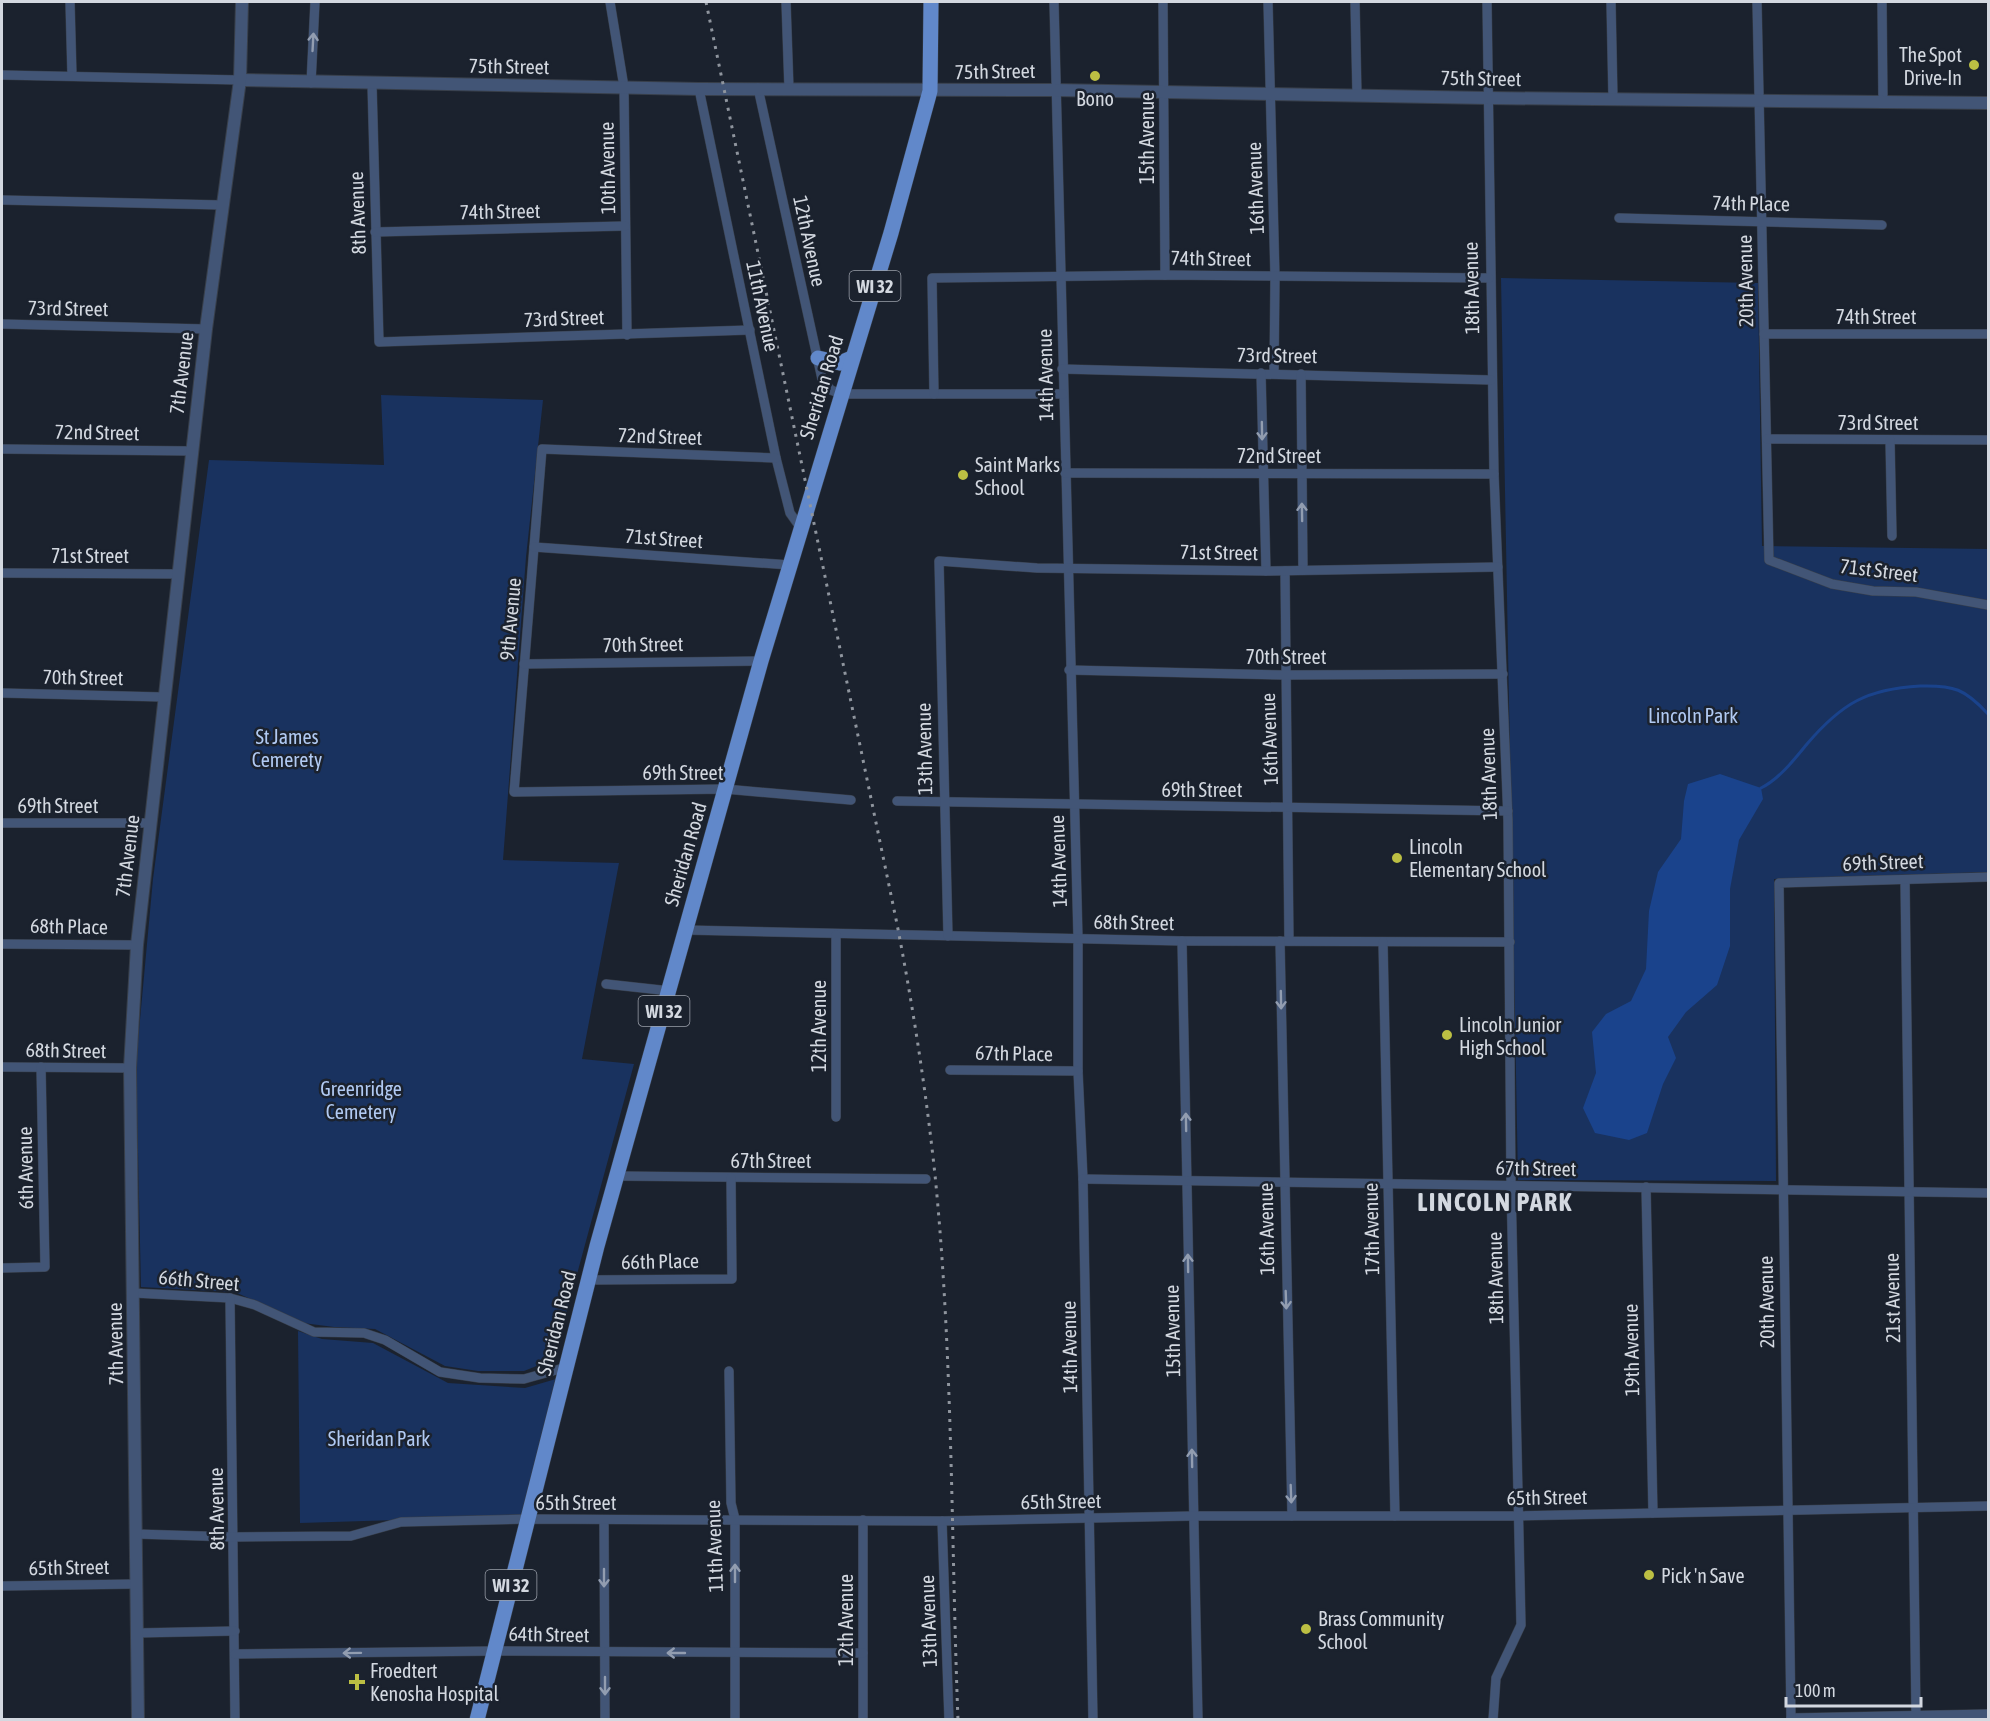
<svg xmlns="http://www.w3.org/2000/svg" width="1990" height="1721" font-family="'Asap Condensed',sans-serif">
  <rect width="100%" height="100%" fill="#1b222e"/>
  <g fill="#19325f">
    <polygon points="1501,278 1758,283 1762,546 1988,549 1988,872 1774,879 1776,1181 1518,1180"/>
    <polygon points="381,395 543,400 526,557 503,860 619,863 582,1059 634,1064 554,1359 524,1371 478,1371 445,1366 375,1329 334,1327 303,1323 235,1292 141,1287 136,1063 153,879 209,460 384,465"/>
    <polygon points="298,1331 322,1339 373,1343 448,1383 525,1388 556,1379 522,1516 300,1523"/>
  </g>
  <polygon fill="#1a438c" points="1720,774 1761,788 1763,799 1739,840 1730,889 1730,946 1717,985 1686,1012 1668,1037 1676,1058 1663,1084 1647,1133 1629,1140 1595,1133 1583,1108 1596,1073 1592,1032 1606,1014 1631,1001 1646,969 1649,911 1658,872 1681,839 1684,801 1688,784"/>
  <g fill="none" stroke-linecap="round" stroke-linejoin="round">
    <path stroke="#1a438c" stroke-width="3" d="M1761,788C1779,779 1794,760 1807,744C1842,703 1867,689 1920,686C1954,685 1965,689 1988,714"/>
    <g stroke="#383f4a" stroke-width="10">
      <g id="minor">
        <polyline points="70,2 72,76"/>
        <polyline points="610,2 624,87 627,335"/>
        <polyline points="786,2 789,89"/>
        <polyline points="1054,2 1078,938 1078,1071 1083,1179 1093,1720"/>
        <polyline points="1163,2 1165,275"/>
        <polyline points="1268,2 1275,277 1274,373"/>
        <polyline points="1355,2 1357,96"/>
        <polyline points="1487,2 1494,474 1508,820 1511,1185 1521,1625 1496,1678 1493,1720"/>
        <polyline points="1611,2 1613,99"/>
        <polyline points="1757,2 1769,560 1832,584 1873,591 1916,592 1988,605"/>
        <polyline points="1882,2 1883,102"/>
        <polyline points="2,75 240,80"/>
        <polyline points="311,83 315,2"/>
        <polyline points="372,84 379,342 750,330"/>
        <polyline points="758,88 822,379 831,390 841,394 1063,394"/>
        <polyline points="699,89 776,458 790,513 800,527"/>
        <polyline points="2,200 222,205"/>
        <polyline points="1619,218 1882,225"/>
        <polyline points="375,232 625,226"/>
        <polyline points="2,324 206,329"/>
        <polyline points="1764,334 1988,334"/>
        <polyline points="1062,369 1491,380"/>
        <polyline points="1261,373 1266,571"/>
        <polyline points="1301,374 1303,570"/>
        <polyline points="934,394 932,278 1165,275 1489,278"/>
        <polyline points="1767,439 1988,440"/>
        <polyline points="1890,440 1892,536"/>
        <polyline points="2,449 192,451"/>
        <polyline points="776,458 542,449 514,792 725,789 851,800"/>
        <polyline points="1065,473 1494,474"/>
        <polyline points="534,547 790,565"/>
        <polyline points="1285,571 1289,941"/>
        <polyline points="2,573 179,574"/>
        <polyline points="524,664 761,661"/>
        <polyline points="1069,670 1285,675 1503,674"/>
        <polyline points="2,693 163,697"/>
        <polyline points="897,801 1508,811"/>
        <polyline points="2,823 151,823"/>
        <polyline points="1905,880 1916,1716"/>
        <polyline points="686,930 1182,941 1510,942"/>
        <polyline points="836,935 836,1117"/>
        <polyline points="948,936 939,561 1037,568 1266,571 1498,567"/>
        <polyline points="1182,941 1198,1720"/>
        <polyline points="1280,941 1292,1516"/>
        <polyline points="1383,942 1395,1516"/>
        <polyline points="2,944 137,945"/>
        <polyline points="606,984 670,991"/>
        <polyline points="2,1067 130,1068"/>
        <polyline points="950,1070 1078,1071"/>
        <polyline points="617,1176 926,1179"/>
        <polyline points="1083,1179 1988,1193"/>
        <polyline points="1646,1187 1653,1513"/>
        <polyline points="2,1268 45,1267 41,1067"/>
        <polyline points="588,1280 732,1279 731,1178"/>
        <polyline points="134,1293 230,1298 255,1305 314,1332 364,1333 385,1340 440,1372 480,1378 524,1379 567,1367"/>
        <polyline points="230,1298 235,1720"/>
        <polyline points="729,1371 731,1503 735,1519 735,1720"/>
        <polyline points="604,1520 605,1720"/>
        <polyline points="863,1520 863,1720"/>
        <polyline points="942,1521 949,1720"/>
        <polyline points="136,1534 234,1537 351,1536 401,1522 527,1519 942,1521 1193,1516 1518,1516 1988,1506"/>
        <polyline points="2,1586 136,1584"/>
        <polyline points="136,1633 235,1631"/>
        <polyline points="235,1654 495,1651 863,1653"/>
        <polyline points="1791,1718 1988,1714"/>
        <polyline points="1791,1720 1779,883 1988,877"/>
      </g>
    </g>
    <g stroke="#383f4a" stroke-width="14">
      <g id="tertiary">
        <polyline points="240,80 699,89 1055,90 1488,98 1988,103"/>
        <polyline points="138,1720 130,1068 137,945 206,329 240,80 242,2"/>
      </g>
    </g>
    <g stroke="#383f4a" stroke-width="16">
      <g id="primary">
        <polyline points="818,358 840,363 852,358"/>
        <polyline points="477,1720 597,1246 761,661 891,233 930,91 931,2"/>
      </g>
    </g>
    <use href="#minor" stroke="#425576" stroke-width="9"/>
    <use href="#tertiary" stroke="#425576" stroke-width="12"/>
    <use href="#primary" stroke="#6188ca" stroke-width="15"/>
    <path stroke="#8f959e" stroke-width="3" stroke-dasharray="3 6" stroke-linecap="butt" d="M706,2L897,924C913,1007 926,1091 935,1175C953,1355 951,1539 958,1720"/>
  </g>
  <defs><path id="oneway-shaft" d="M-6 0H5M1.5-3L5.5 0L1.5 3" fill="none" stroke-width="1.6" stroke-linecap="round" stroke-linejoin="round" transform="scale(1.5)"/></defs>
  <g stroke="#929db0">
    <use href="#oneway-shaft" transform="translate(313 42) rotate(-87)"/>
    <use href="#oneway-shaft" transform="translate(1262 431) rotate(89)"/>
    <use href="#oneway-shaft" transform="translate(1302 512) rotate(-91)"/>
    <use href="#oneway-shaft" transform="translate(1281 1000) rotate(89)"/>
    <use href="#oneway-shaft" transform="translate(1186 1122) rotate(-91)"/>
    <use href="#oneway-shaft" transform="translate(1188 1263) rotate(-91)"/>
    <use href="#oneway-shaft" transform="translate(1286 1300) rotate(88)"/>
    <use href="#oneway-shaft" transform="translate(1192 1458) rotate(-91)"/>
    <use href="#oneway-shaft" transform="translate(1291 1494) rotate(88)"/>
    <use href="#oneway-shaft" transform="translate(735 1573) rotate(-90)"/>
    <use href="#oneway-shaft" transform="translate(604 1578) rotate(90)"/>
    <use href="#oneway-shaft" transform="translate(352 1653) rotate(179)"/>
    <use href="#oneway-shaft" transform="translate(676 1653) rotate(180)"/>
    <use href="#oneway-shaft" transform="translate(605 1686) rotate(90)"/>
  </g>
  <g fill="#bcbf43" stroke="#1b222e" stroke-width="2">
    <circle cx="1974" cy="65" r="6"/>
    <circle cx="1095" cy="76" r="6"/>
    <circle cx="963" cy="475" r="6"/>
    <circle cx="1397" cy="858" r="6"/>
    <circle cx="1447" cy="1035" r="6"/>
    <circle cx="1649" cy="1575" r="6"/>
    <circle cx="1306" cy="1629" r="6"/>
    <path d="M354 1673h6v6h6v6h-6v6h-6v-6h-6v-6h6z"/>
  </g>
  <g text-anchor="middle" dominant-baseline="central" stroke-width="5" stroke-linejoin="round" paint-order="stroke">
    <g fill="#1b222e" stroke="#9ca1ab" stroke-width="1.5">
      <rect x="849.5" y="271" width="51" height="30" rx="4.5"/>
      <rect x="638.5" y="996" width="51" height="30" rx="4.5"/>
      <rect x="485.5" y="1570" width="51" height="30" rx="4.5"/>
    </g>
    <g font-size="18" font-weight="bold" fill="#d3d8e0">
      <text x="875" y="286">WI 32</text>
      <text x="664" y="1011">WI 32</text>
      <text x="511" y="1585">WI 32</text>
    </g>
    <g font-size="20" fill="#d3d8e0" stroke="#1b222e" text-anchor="start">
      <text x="1962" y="54" text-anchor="end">The Spot<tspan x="1962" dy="23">Drive-In</tspan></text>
      <text x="1095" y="98" text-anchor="middle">Bono</text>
      <text x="975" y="464">Saint Marks<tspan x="975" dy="23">School</tspan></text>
      <text x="1409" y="846">Lincoln<tspan x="1409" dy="23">Elementary School</tspan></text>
      <text x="1459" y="1024">Lincoln Junior<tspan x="1459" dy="23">High School</tspan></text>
      <text x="1661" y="1575">Pick 'n Save</text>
      <text x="1318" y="1618">Brass Community<tspan x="1318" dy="23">School</tspan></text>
      <text x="370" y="1670">Froedtert<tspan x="370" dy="23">Kenosha Hospital</tspan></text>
    </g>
    <g font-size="20" fill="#d3d8e0" stroke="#1b222e">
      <text transform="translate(509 66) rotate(1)">75th Street</text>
      <text transform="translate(995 71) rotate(-1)">75th Street</text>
      <text transform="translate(1481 78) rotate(1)">75th Street</text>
      <text transform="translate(1146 138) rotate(-90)">15th Avenue</text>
      <text transform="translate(607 168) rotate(-91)">10th Avenue</text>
      <text transform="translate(1255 188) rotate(-92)">16th Avenue</text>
      <text transform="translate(1751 203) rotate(1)">74th Place</text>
      <text transform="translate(500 211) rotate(-1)">74th Street</text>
      <text transform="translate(357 213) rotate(-92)">8th Avenue</text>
      <text transform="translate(810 241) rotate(78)">12th Avenue</text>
      <text transform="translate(1211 258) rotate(1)">74th Street</text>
      <text transform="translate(1745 281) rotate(-91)">20th Avenue</text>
      <text transform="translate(1471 288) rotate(-91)">18th Avenue</text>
      <text transform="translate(763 306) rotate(78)">11th Avenue</text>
      <text transform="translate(68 308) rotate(1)">73rd Street</text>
      <text x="1876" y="316">74th Street</text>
      <text transform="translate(564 318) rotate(-2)">73rd Street</text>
      <text transform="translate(1277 355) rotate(1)">73rd Street</text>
      <text transform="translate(181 373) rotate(-83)">7th Avenue</text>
      <text transform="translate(1045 375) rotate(-91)">14th Avenue</text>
      <text transform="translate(821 387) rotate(-73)">Sheridan Road</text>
      <text x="1878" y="422">73rd Street</text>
      <text transform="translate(97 432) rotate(1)">72nd Street</text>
      <text transform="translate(660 436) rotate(2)">72nd Street</text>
      <text x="1279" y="455">72nd Street</text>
      <text transform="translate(664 538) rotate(4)">71st Street</text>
      <text transform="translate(1219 552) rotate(1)">71st Street</text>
      <text x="90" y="555">71st Street</text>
      <text transform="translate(1879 570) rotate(7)">71st Street</text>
      <text transform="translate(510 619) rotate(-85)">9th Avenue</text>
      <text transform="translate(643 644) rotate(-1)">70th Street</text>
      <text x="1286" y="656">70th Street</text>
      <text transform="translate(83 677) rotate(1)">70th Street</text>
      <text transform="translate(1269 739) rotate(-92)">16th Avenue</text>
      <text transform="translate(924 749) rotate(-91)">13th Avenue</text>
      <text x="683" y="772">69th Street</text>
      <text transform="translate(1488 774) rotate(-92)">18th Avenue</text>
      <text x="1202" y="789">69th Street</text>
      <text x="58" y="805">69th Street</text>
      <text transform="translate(685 854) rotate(-74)">Sheridan Road</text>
      <text transform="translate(127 856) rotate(-83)">7th Avenue</text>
      <text transform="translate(1058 861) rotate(-92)">14th Avenue</text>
      <text transform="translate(1883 862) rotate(-2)">69th Street</text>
      <text transform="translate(1134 922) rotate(1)">68th Street</text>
      <text transform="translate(69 926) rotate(1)">68th Place</text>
      <text transform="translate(818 1026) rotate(-90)">12th Avenue</text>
      <text transform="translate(66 1050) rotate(1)">68th Street</text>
      <text transform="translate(1014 1053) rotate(1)">67th Place</text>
      <text x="771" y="1160">67th Street</text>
      <text transform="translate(25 1168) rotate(-91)">6th Avenue</text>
      <text transform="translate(1536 1168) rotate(1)">67th Street</text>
      <text transform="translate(1266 1229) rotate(-91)">16th Avenue</text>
      <text transform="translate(1371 1229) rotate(-91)">17th Avenue</text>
      <text transform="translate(660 1261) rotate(-1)">66th Place</text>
      <text transform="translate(1495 1278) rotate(-91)">18th Avenue</text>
      <text transform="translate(199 1280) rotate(5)">66th Street</text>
      <text transform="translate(1892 1298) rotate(-91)">21st Avenue</text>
      <text transform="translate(1766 1302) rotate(-91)">20th Avenue</text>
      <text transform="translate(556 1323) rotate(-76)">Sheridan Road</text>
      <text transform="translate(1172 1331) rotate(-91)">15th Avenue</text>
      <text transform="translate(115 1344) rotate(-91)">7th Avenue</text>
      <text transform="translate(1069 1347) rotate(-91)">14th Avenue</text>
      <text transform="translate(1631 1350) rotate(-91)">19th Avenue</text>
      <text transform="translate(1547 1497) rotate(-1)">65th Street</text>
      <text transform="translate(1061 1501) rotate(-1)">65th Street</text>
      <text x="576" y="1502">65th Street</text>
      <text transform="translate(216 1509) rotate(-91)">8th Avenue</text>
      <text transform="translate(714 1546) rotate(-92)">11th Avenue</text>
      <text transform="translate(69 1567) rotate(-1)">65th Street</text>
      <text transform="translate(845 1620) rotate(-90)">12th Avenue</text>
      <text transform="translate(928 1621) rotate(-92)">13th Avenue</text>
      <text transform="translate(549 1634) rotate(1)">64th Street</text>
    </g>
    <g font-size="20" fill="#b1caf3" stroke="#1b222e">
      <text x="1693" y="715">Lincoln Park</text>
      <text x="287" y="736">St James<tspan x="287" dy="23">Cemerety</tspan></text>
      <text x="361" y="1088">Greenridge<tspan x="361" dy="23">Cemetery</tspan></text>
      <text x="379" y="1438">Sheridan Park</text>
    </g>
    <g font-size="26" font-weight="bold" letter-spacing="1.5" fill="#d3d8e0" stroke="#1b222e">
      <text x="1495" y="1202">LINCOLN PARK</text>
    </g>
  </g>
  <rect width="1990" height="1721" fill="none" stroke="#d3d8e0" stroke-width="6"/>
  <path d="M1786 1697v9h135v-9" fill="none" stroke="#d3d8e0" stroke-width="3"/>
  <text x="1795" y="1697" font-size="18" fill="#d3d8e0" stroke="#1b222e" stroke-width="4.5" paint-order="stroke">100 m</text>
</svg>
